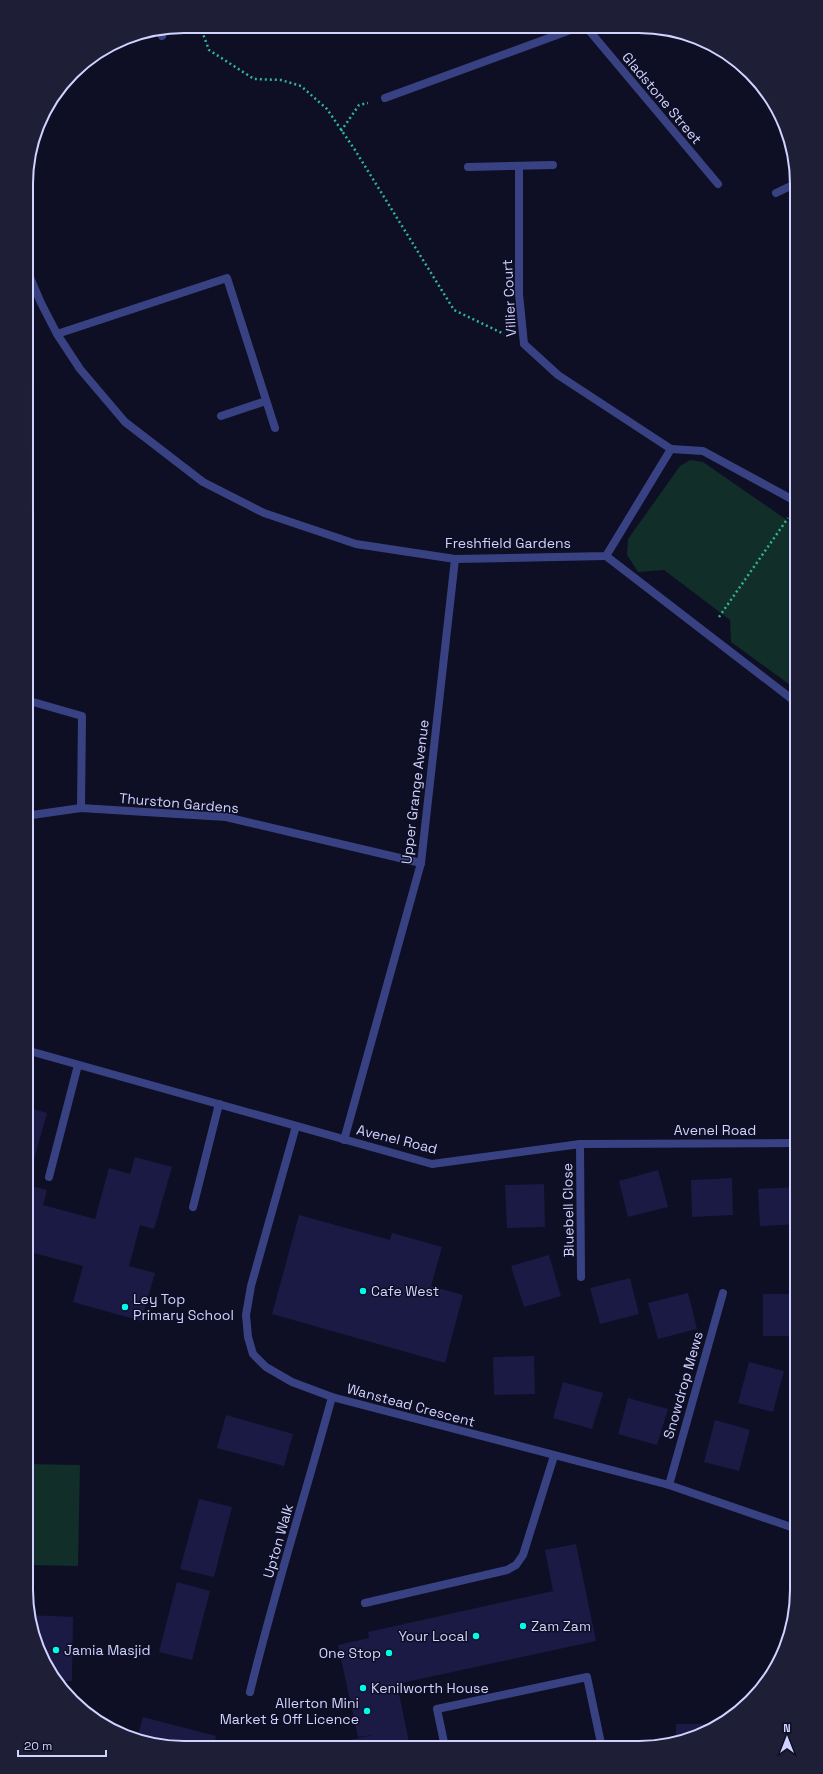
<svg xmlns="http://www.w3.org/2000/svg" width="823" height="1774" font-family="'Space Grotesk',sans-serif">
  <rect width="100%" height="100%" fill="#0e0e24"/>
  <g fill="#112e28">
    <polygon points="690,460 703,462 797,527 797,690 731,642 730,620 664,570 638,572 627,555 628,539 680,466"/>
    <polygon points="26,1464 80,1465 78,1566 26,1565"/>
  </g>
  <g fill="#1b1a45">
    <polygon points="26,1107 47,1113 27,1185 47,1190 43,1205 95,1219 109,1168 130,1174 135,1157 172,1167 154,1229 140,1225 129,1266 155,1273 141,1321 73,1302 83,1266 26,1251"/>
    <polygon points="658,1170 668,1207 628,1217 619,1181"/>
    <polygon points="732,1178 733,1215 692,1217 691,1180"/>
    <polygon points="544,1184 545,1227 507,1228 505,1185"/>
    <polygon points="797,1187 797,1224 760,1226 758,1189"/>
    <polygon points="299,1215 390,1240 392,1233 442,1247 431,1286 463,1295 445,1363 272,1314"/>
    <polygon points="549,1255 561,1296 524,1307 511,1266"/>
    <polygon points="630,1278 639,1314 600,1324 590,1288"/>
    <polygon points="688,1293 697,1329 658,1339 648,1303"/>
    <rect x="763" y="1294" width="34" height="42"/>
    <polygon points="534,1356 535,1394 494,1395 493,1357"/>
    <polygon points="749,1362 784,1371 773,1412 738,1403"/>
    <polygon points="563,1382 603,1393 592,1429 553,1418"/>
    <polygon points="628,1398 668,1409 657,1445 618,1434"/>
    <polygon points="226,1415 293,1434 284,1466 217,1448"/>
    <polygon points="715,1420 750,1430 739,1471 704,1462"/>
    <polygon points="199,1499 232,1507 214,1577 180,1569"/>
    <polygon points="576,1544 596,1641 397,1684 410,1747 340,1746 339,1742 373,1735 358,1737 338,1645 369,1638 368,1632 553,1591 545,1550"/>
    <polygon points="177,1582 210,1591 192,1660 159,1652"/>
    <polygon points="29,1615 73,1617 72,1681 57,1681 47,1669 31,1631"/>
    <polygon points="143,1717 216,1736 214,1745 154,1745 137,1739"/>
    <polygon points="676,1724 720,1724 676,1743"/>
    <polygon points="238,1742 248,1745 248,1746 238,1746"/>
  </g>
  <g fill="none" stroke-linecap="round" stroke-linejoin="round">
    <g stroke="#2db797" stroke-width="2.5" stroke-dasharray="2 3" stroke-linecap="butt">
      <polyline points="200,26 209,50 254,79 281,80 301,86 327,109 355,150 454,310 504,334"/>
      <polyline points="181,30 194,26"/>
      <polyline points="341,131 359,105 368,103"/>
      <polyline points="719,617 788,518"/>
    </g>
    <g stroke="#384283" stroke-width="8">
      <polyline points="49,1177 78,1065"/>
      <polyline points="193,1207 219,1104"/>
      <polyline points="365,1603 507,1570 516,1565 523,1555 554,1456"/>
      <polyline points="445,1747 437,1709 587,1677 602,1748"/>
    </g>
    <g stroke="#384283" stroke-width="8">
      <polyline points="587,28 718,184"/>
      <polyline points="160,31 162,36"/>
      <polyline points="385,98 576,28"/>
      <polyline points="519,166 519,294 524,344 558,375 671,449"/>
      <polyline points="468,167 553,165"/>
      <polyline points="776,193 797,183"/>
      <polyline points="26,268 41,303 57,334 80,369 125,422 203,482 264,513 356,544 455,559 606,556 671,449"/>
      <polyline points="57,334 227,278 275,428"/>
      <polyline points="221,416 266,401"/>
      <polyline points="671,449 703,451 797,502"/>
      <polyline points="606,556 797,703"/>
      <polyline points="26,700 82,716 81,808"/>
      <polyline points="26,761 28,761"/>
      <polyline points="26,818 32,815 81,808 226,817 421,863"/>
      <polyline points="26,1050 432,1164 580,1144 797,1143"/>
      <polyline points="296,1126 251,1286 246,1315 248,1337 253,1354 266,1367 292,1382 332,1397 669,1485 797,1529"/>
      <polyline points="344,1140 421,863 455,559"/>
      <polyline points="580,1144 581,1277"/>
      <polyline points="669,1485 723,1293"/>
      <path d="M250,1692C274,1593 305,1496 332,1397"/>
    </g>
  </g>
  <g fill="#00fbea" stroke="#0e0e24" stroke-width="1.5">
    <circle cx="363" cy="1291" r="4"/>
    <circle cx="125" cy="1307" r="4"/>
    <circle cx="523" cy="1626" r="4"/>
    <circle cx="476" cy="1636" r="4"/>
    <circle cx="56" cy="1650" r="4"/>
    <circle cx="389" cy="1653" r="4"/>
    <circle cx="363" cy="1688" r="4"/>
    <circle cx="367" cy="1711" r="4"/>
  </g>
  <g text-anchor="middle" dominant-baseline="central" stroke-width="3" stroke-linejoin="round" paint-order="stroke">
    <g font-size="14" fill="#d0d3ff" stroke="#0e0e24">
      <text transform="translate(662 98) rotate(50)">Gladstone Street</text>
      <text transform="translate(509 298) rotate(-93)">Villier Court</text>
      <text x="508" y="543">Freshfield Gardens</text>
      <text transform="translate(415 792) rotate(-83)">Upper Grange Avenue</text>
      <text transform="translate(179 803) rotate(5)">Thurston Gardens</text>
      <text x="715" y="1130">Avenel Road</text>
      <text transform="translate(397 1139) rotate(14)">Avenel Road</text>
      <text transform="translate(568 1210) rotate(-91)">Bluebell Close</text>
      <text transform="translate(683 1385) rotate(-74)">Snowdrop Mews</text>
      <text transform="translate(411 1405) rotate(15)">Wanstead Crescent</text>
      <text transform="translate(278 1541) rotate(-74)">Upton Walk</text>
    </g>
    <g font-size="14" fill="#d0d3ff" stroke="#0e0e24" text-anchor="start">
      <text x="371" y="1291">Cafe West</text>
      <text x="133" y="1299">Ley Top<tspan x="133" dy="16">Primary School</tspan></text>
      <text x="531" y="1626">Zam Zam</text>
      <text x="468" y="1636" text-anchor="end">Your Local</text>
      <text x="64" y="1650">Jamia Masjid</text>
      <text x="381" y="1653" text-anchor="end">One Stop</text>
      <text x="371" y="1688">Kenilworth House</text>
      <text x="359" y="1703" text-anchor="end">Allerton Mini<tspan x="359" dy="16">Market &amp; Off Licence</tspan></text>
    </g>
  </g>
  <path d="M0 0H823V1774H0ZM184 33H639A151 151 0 0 1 790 184V1590A151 151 0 0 1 639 1741H184A151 151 0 0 1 33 1590V184A151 151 0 0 1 184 33Z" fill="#1e1e36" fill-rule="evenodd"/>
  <path fill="none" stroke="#d0d3ff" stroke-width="2" d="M184 33H639A151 151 0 0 1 790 184V1590A151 151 0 0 1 639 1741H184A151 151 0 0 1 33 1590V184A151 151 0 0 1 184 33Z"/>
  <g transform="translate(787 1738)" stroke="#0e0e24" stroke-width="3" paint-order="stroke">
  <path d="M0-3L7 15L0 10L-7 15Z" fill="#d0d3ff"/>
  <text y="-6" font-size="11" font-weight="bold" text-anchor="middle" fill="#d0d3ff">N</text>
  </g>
  <path d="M18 1750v6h88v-6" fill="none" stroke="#d0d3ff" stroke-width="2"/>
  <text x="24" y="1750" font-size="12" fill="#d0d3ff" stroke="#0e0e24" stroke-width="3" paint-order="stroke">20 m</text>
</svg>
